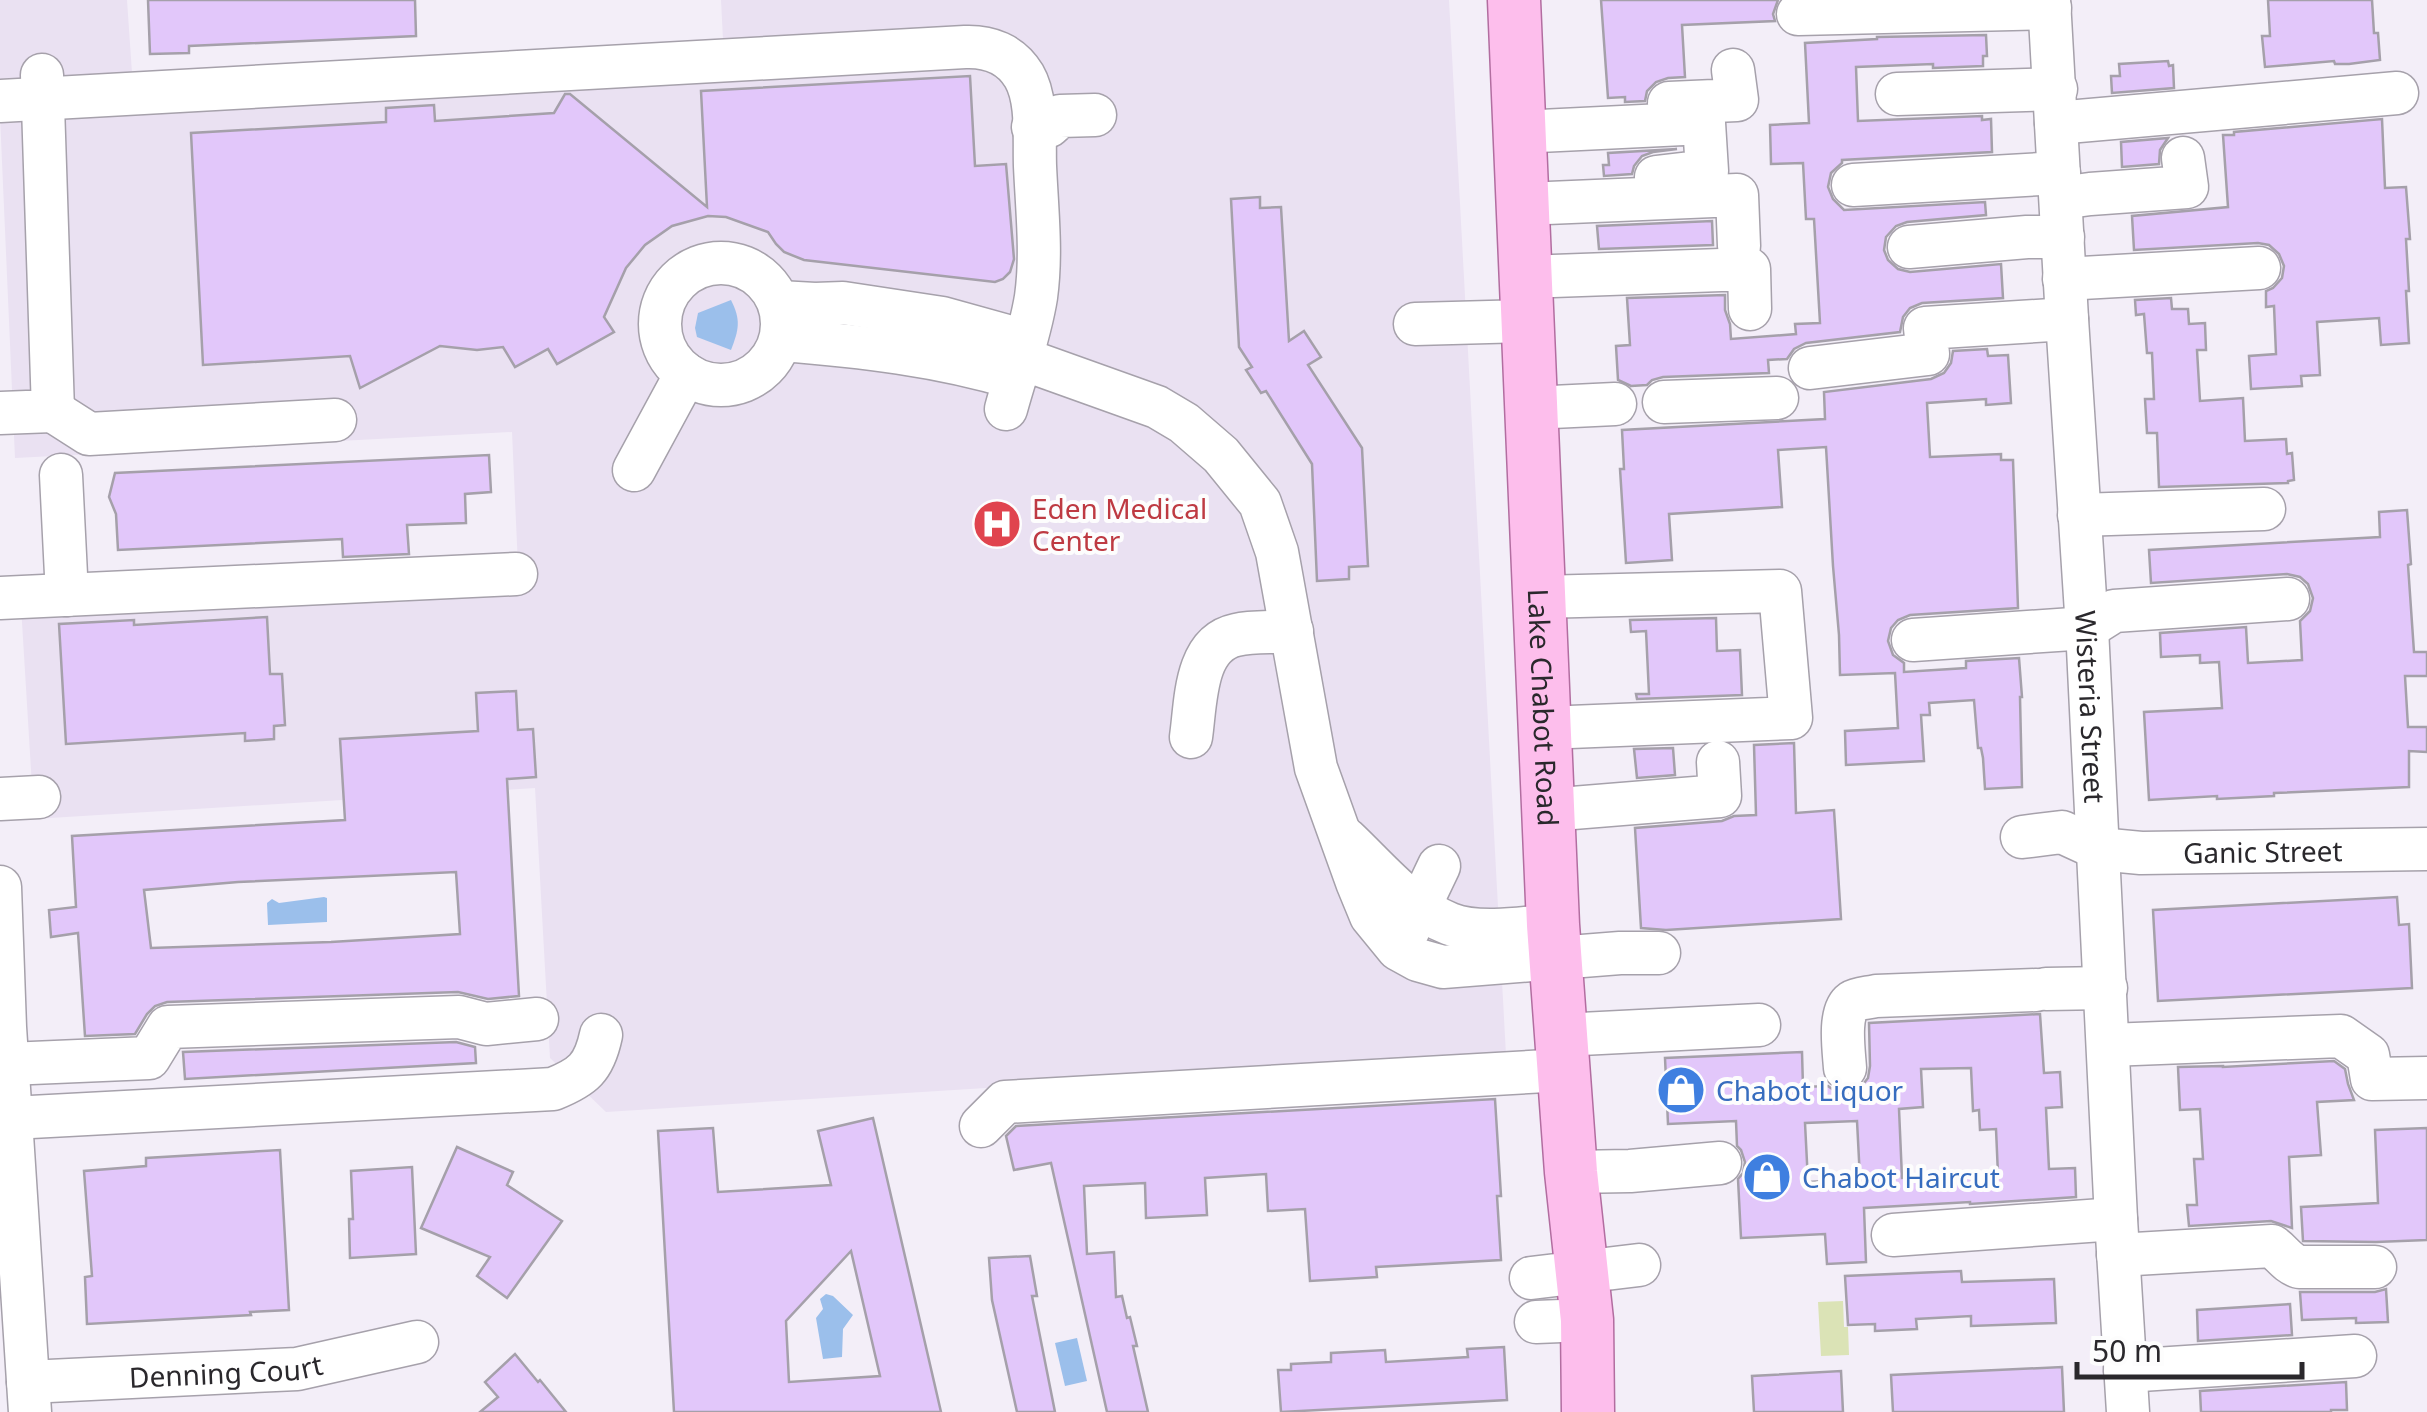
<svg xmlns="http://www.w3.org/2000/svg" width="2427" height="1412" font-family="'Noto Sans',sans-serif">
  <rect width="100%" height="100%" fill="#f3eef8"/>
  <polygon fill="#eae1f2" points="0,0 127,0 132,73 723,40 721,0 1449,0 1506,1055 606,1112 550,1058 535,788 34,819 21,606 519,589 512,432 15,458 0,116"/>
  <polygon fill="#dbe3b6" points="1843,1301 1844,1327 1848,1327 1849,1355 1821,1356 1818,1302"/>
  <g fill="#9bbfeb">
    <path d="M731,300C741,320 739,329 731,350L697,337L695,328L698,313Z"/>
    <polygon points="324,897 327,898 327,922 268,925 267,903 272,899 279,903"/>
    <polygon points="826,1294 833,1296 853,1315 843,1329 842,1357 823,1359 816,1318 823,1309 820,1299"/>
    <polygon points="1077,1338 1087,1381 1065,1386 1055,1343"/>
  </g>
  <g fill="#e2c7fa" stroke="#a5a0aa" stroke-width="2.5" fill-rule="evenodd">
    <polygon points="148,0 415,0 416,36 189,46 189,53 150,54"/>
    <polygon points="1601,0 1778,0 1773,14 1775,21 1682,25 1685,77 1668,78 1656,82 1647,91 1645,101 1625,102 1625,97 1608,98"/>
    <polygon points="2268,0 2372,0 2374,33 2378,33 2380,60 2349,64 2335,64 2334,61 2265,67 2262,36 2270,36"/>
    <polygon points="1986,35 1987,56 1983,56 1983,66 1933,68 1933,64 1856,67 1858,121 1982,116 1982,120 1991,119 1992,152 1842,160 1842,163 1831,173 1828,187 1833,199 1844,210 1985,202 1986,215 1907,222 1896,226 1886,237 1884,250 1888,260 1898,269 1910,272 2001,264 2003,298 1922,303 1910,308 1903,317 1900,332 1806,343 1794,349 1787,359 1768,360 1769,373 1663,377 1652,380 1647,385 1631,386 1618,380 1616,346 1630,345 1627,298 1725,295 1725,310 1730,324 1731,339 1796,334 1795,324 1820,323 1814,219 1806,219 1803,163 1771,164 1770,125 1809,123 1805,43 1877,39 1877,37"/>
    <polygon points="2168,61 2169,66 2173,65 2174,88 2112,93 2111,76 2120,76 2119,64"/>
    <polygon points="970,76 975,166 1006,164 1014,259 1010,272 1003,279 995,282 804,260 784,252 776,244 768,232 726,217 708,216 672,226 645,245 626,268 604,317 614,332 557,364 548,349 515,367 503,347 477,350 440,346 360,388 350,356 203,365 191,133 386,122 386,108 434,105 435,121 554,113 565,94 570,94 707,207 701,91"/>
    <polygon points="2382,119 2385,188 2406,187 2410,239 2406,239 2409,291 2406,291 2409,343 2381,345 2379,318 2317,322 2320,375 2301,376 2302,386 2251,389 2249,356 2276,354 2274,306 2266,307 2266,291 2273,288 2282,278 2284,266 2279,254 2269,245 2258,243 2134,250 2132,216 2228,207 2223,135 2234,135 2234,132"/>
    <polygon points="2168,138 2160,150 2159,164 2122,167 2121,142"/>
    <polygon points="1677,149 1653,152 1642,156 1634,166 1632,174 1604,176 1603,165 1609,165 1608,153"/>
    <polygon points="1260,197 1260,208 1281,207 1289,341 1304,331 1321,357 1308,365 1362,448 1368,566 1349,567 1349,579 1317,581 1312,464 1266,391 1261,393 1246,370 1252,367 1239,347 1231,199"/>
    <polygon points="1712,221 1713,245 1599,249 1597,226"/>
    <polygon points="2171,298 2172,309 2188,309 2189,324 2205,323 2206,350 2197,350 2200,401 2243,398 2245,441 2286,439 2287,454 2292,453 2294,480 2288,481 2288,483 2159,487 2157,433 2147,433 2145,399 2154,399 2152,353 2147,353 2144,314 2136,315 2135,300"/>
    <polygon points="1987,349 1988,356 2008,355 2011,403 1986,405 1986,399 1927,403 1930,457 2001,454 2001,460 2013,460 2018,608 1910,615 1898,620 1891,628 1888,641 1893,655 1904,663 1904,672 1966,668 1966,661 2019,658 2022,697 2020,697 2022,787 1985,789 1983,758 1981,748 1978,748 1974,700 1929,703 1930,715 1921,715 1924,761 1846,765 1845,731 1898,728 1895,673 1840,675 1839,635 1833,566 1826,447 1778,450 1782,507 1669,514 1672,560 1626,563 1620,469 1624,469 1622,430 1825,419 1824,392 1931,379 1944,373 1951,363 1953,351"/>
    <polygon points="489,455 491,492 465,494 466,523 407,525 409,554 343,557 342,539 118,550 116,514 109,497 115,473"/>
    <polygon points="2407,510 2411,564 2408,565 2414,652 2427,652 2427,676 2405,676 2408,727 2427,727 2427,752 2409,751 2409,787 2274,793 2274,796 2217,799 2217,796 2149,800 2144,712 2222,708 2219,662 2200,663 2200,655 2161,657 2160,633 2246,627 2248,663 2302,660 2300,621 2310,611 2313,598 2308,584 2300,577 2287,574 2151,583 2149,550 2380,537 2379,512"/>
    <polygon points="267,617 270,674 282,674 285,725 274,726 274,739 245,741 245,733 66,744 59,624 134,620 134,625"/>
    <polygon points="1716,618 1717,651 1740,650 1742,695 1637,699 1636,694 1649,694 1646,631 1631,632 1630,620"/>
    <path d="M516,691L518,730L533,729L536,777L507,779L519,996L488,999L458,992L167,1002L155,1006L147,1014L135,1034L85,1036L78,933L51,937L49,910L76,907L72,836L345,820L340,739L478,731L476,693ZM456,872L460,934L331,942L151,948L144,890L238,882Z"/>
    <polygon points="1794,743 1796,813 1834,810 1841,919 1666,930 1641,928 1635,828 1722,821 1734,816 1756,815 1754,745"/>
    <polygon points="1673,748 1675,775 1637,778 1634,749"/>
    <polygon points="2397,897 2399,925 2409,924 2412,988 2158,1001 2153,910"/>
    <path d="M2040,1014L2044,1073L2060,1072L2062,1107L2046,1108L2049,1169L2075,1168L2076,1197L1970,1204V1202L1864,1208L1866,1262L1827,1264L1825,1234L1741,1238L1738,1179L1743,1173L1745,1162L1741,1150L1737,1146L1736,1121L1668,1124L1665,1058L1802,1052L1803,1087L1828,1086L1835,1091L1848,1093L1860,1088L1868,1078L1870,1066L1869,1023ZM1971,1068L1973,1111L1979,1110L1980,1130L1996,1129L1998,1175L1928,1181L1927,1176L1902,1178L1899,1109L1923,1107L1921,1069ZM1857,1121L1860,1179L1808,1182L1805,1123Z"/>
    <polygon points="456,1042 475,1047 476,1063 185,1079 183,1052"/>
    <polygon points="2334,1061 2345,1069 2348,1084 2354,1100 2317,1102 2321,1155 2289,1157 2292,1228 2271,1221 2189,1226 2187,1205 2197,1205 2194,1159 2203,1159 2200,1109 2180,1110 2178,1067 2223,1066 2223,1067"/>
    <polygon points="1495,1099 1501,1196 1497,1196 1501,1260 1376,1267 1377,1277 1310,1281 1305,1209 1268,1211 1266,1174 1205,1178 1207,1215 1146,1218 1145,1183 1084,1186 1087,1254 1114,1252 1116,1297 1122,1296 1127,1318 1130,1317 1137,1346 1133,1346 1148,1412 1107,1412 1051,1163 1014,1170 1006,1136 1016,1126"/>
    <path d="M873,1118L941,1412H674L658,1131L713,1128L718,1192L831,1185L818,1131ZM851,1251L880,1376L789,1382L786,1321Z"/>
    <polygon points="2427,1128 2427,1240 2376,1242 2303,1241 2301,1207 2378,1203 2375,1130"/>
    <polygon points="457,1147 513,1172 507,1185 562,1221 507,1298 477,1276 490,1257 421,1228"/>
    <polygon points="280,1150 289,1310 250,1312 251,1315 87,1324 85,1277 92,1276 84,1171 146,1166 146,1158"/>
    <polygon points="412,1167 416,1254 350,1258 349,1219 353,1219 351,1171"/>
    <polygon points="1030,1256 1037,1296 1032,1296 1055,1412 1017,1412 992,1300 989,1258"/>
    <polygon points="1961,1271 1962,1282 2054,1279 2056,1323 1971,1326 1971,1316 1916,1319 1917,1329 1875,1331 1875,1324 1848,1325 1845,1276"/>
    <polygon points="2386,1289 2388,1322 2356,1323 2356,1318 2302,1320 2300,1292 2375,1292"/>
    <polygon points="2290,1304 2292,1335 2198,1341 2197,1310"/>
    <polygon points="1504,1347 1507,1400 1281,1412 1278,1370 1291,1370 1291,1364 1331,1362 1331,1353 1385,1350 1386,1362 1468,1357 1467,1349"/>
    <polygon points="515,1354 538,1382 540,1380 566,1412 480,1412 498,1397 485,1382"/>
    <polygon points="2062,1367 2064,1412 1893,1412 1891,1375"/>
    <polygon points="1841,1371 1843,1412 1754,1412 1752,1376"/>
    <polygon points="2346,1382 2347,1410 2331,1410 2331,1412 2201,1412 2200,1391"/>
  </g>
  <g fill="none" stroke-linecap="round" stroke-linejoin="round">
    <g stroke="#a6a1ab" stroke-width="45">
      <g id="minor">
        <path id="s1" d="M2049,0L2067,319L2087,628L2116,1219L2128,1412"/>
        <polyline points="1798,14 2050,8"/>
        <polyline points="1897,94 2056,89"/>
        <path d="M0,101L965,47C989,46 1011,54 1024,76C1038,100 1034,138 1035,166C1037,210 1042,254 1036,297C1030,335 1016,372 1006,409"/>
        <polyline points="1669,103 1737,100 1733,70"/>
        <polyline points="2056,123 2397,93"/>
        <polyline points="1033,127 1049,126 1060,116 1095,115"/>
        <polyline points="1519,132 1704,123 1707,171 1656,177"/>
        <polyline points="1853,185 2059,173"/>
        <polyline points="2061,198 2090,194 2187,187 2183,158"/>
        <polyline points="1522,204 1737,195 1739,246"/>
        <polyline points="1909,247 2027,237 2063,237"/>
        <circle cx="721" cy="324" r="61"/>
        <polyline points="1525,277 1749,269 1750,309"/>
        <polyline points="2064,279 2259,268"/>
        <polyline points="779,302 815,304 843,303 942,318 1025,341"/>
        <polyline points="1415,324 1527,321"/>
        <path d="M781,340C860,346 939,355 1015,378"/>
        <polyline points="1020,358 1157,407 1184,423 1221,455 1260,503 1277,552 1316,768 1357,882 1371,916 1398,949 1418,960 1443,967 1620,953 1659,953"/>
        <polyline points="1810,368 1928,354 1925,328 2067,319"/>
        <polyline points="1664,402 1777,398"/>
        <polyline points="1531,408 1615,404"/>
        <polyline points="53,411 89,434 335,420"/>
        <polyline points="0,413 53,411 42,75"/>
        <polyline points="634,470 686,374"/>
        <polyline points="61,475 67,595"/>
        <polyline points="2079,515 2264,509"/>
        <polyline points="1539,597 1780,591 1791,718 1545,728"/>
        <polyline points="0,598 516,574"/>
        <polyline points="1913,640 2087,628 2114,611 2288,599"/>
        <path d="M1191,737C1196,703 1194,644 1236,635C1254,631 1273,633 1292,631"/>
        <polyline points="0,799 39,797"/>
        <polyline points="1548,810 1720,796 1718,762"/>
        <path id="s2" d="M2022,837L2062,832L2099,849L2141,853L2427,849"/>
        <path d="M1346,839C1378,869 1409,908 1450,924C1477,935 1524,928 1553,925"/>
        <polyline points="0,887 5,1027 30,1412"/>
        <polyline points="1408,931 1439,866"/>
        <polyline points="2046,989 2106,988"/>
        <polyline points="1561,1035 1759,1025"/>
        <polyline points="2109,1045 2341,1036 2368,1055 2372,1079 2427,1078"/>
        <polyline points="8,1064 149,1058 168,1027 459,1017 486,1024 537,1019"/>
        <path d="M1845,1068C1844,1052 1838,1012 1852,1002C1858,998 1868,998 1876,996L2036,990"/>
        <path d="M12,1118L553,1089C583,1077 594,1068 601,1035"/>
        <polyline points="981,1126 1005,1102 1564,1070"/>
        <polyline points="1571,1172 1630,1171 1720,1163"/>
        <polyline points="1893,1235 2116,1219"/>
        <path d="M2118,1255L2272,1246C2283,1254 2287,1263 2299,1267H2375"/>
        <polyline points="1531,1278 1639,1265"/>
        <polyline points="1536,1322 1587,1320"/>
        <polyline points="2125,1371 2355,1356"/>
        <path id="s3" d="M28,1382L297,1369L417,1342"/>
      </g>
    </g>
    <g stroke="#b26da0" stroke-width="55">
      <g id="major">
        <path id="s4" d="M1514,0L1553,925L1571,1172L1587,1320L1588,1412"/>
      </g>
    </g>
    <use href="#minor" stroke="#fff" stroke-width="42"/>
    <use href="#major" stroke="#fdbeec" stroke-width="52"/>
  </g>
  <defs>
    <g id="hospital-disc" transform="scale(2.5)"><circle r="9.5" fill="#e0444e" stroke="#fdfdfd"/><path d="M-5-5h3v3.5h4V-5h3V5h-3V1.5h-4V5h-3Z" fill="#fff"/></g>
    <g id="shop-disc" transform="scale(2.5)"><circle r="9.5" fill="#3f7fe0" stroke="#fdfdfd"/><path d="M-5-2.5h2.3a2.7 3.5 0 0 1 5.4 0H5L5.5 6h-11ZM-1.5-2.5h3a1.5 2.3 0 0 0-3 0Z" fill="#fff"/></g>
  </defs>
  <g fill-rule="evenodd">
    <use href="#hospital-disc" x="997" y="524"/>
    <use href="#shop-disc" x="1681" y="1090"/>
    <use href="#shop-disc" x="1767" y="1177"/>
  </g>
  <g text-anchor="middle" dominant-baseline="central" stroke-width="8" stroke-linejoin="round" paint-order="stroke">
    <g font-size="28" fill="#be3a42" stroke="#fdfdfd" text-anchor="start">
      <text x="1032" y="508">Eden Medical<tspan x="1032" dy="32">Center</tspan></text>
    </g>
    <g font-size="28" fill="#2a282c" stroke="#fdfdfd">
      <text stroke="none"><textPath href="#s1" startOffset="708">Wisteria Street</textPath></text>
      <text stroke="none"><textPath href="#s4" startOffset="708">Lake Chabot Road</textPath></text>
      <text stroke="none"><textPath href="#s2" startOffset="245">Ganic Street</textPath></text>
      <text stroke="none"><textPath href="#s3" startOffset="198">Denning Court</textPath></text>
    </g>
    <g font-size="28" fill="#366cbe" stroke="#fdfdfd" text-anchor="start">
      <text x="1716" y="1090">Chabot Liquor</text>
      <text x="1802" y="1177">Chabot Haircut</text>
    </g>
  </g>
  <path d="M2077 1362v15h225v-15" fill="none" stroke="#2a282c" stroke-width="5"/>
  <text x="2092" y="1362" font-size="30" fill="#2a282c" stroke="#fdfdfd" stroke-width="8" paint-order="stroke">50 m</text>
</svg>
